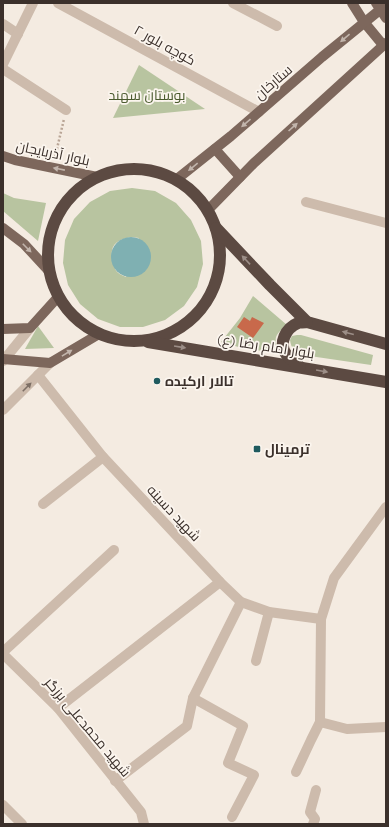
<svg xmlns="http://www.w3.org/2000/svg" width="389" height="827" font-family="Quicksand,Cairo,sans-serif">
  <rect width="100%" height="100%" fill="#f4ebe1"/>
  <g fill="#b8c4a0" fill-rule="evenodd">
    <polygon points="139,65 205,109 113,118"/>
    <path d="M132,188L155,191L176,203L191,220L201,241L203,264L197,287L184,306L165,320L143,327H120L98,319L80,304L68,285L63,263L65,240L74,219L90,202L110,191ZM132,237L139,238L126,277C116,273 115,271 113,261C113,258 111,253 112,251C113,241 124,238 132,237Z"/>
    <polygon points="3,193 14,198 46,203 38,241 3,211"/>
    <path d="M253,296L287,325C274,335 272,340 282,354L242,348L221,342L240,318Z"/>
    <polygon points="38,326 54,348 25,349"/>
    <path d="M297,335H301L373,355L371,365L303,355C295,353 291,348 290,340L292,336Z"/>
  </g>
  <circle fill="#7fb0b2" cx="131" cy="257" r="20"/>
  <polygon fill="#c8694b" points="244,317 250,321 252,317 264,323 253,338 237,327"/>
  <g fill="none" stroke-linecap="round" stroke-linejoin="round">
    <polyline stroke="#b9a596" stroke-width="2.5" stroke-dasharray="2 2" stroke-linecap="butt" points="55,157 64,119"/>
    <g stroke="#cdbbac" stroke-width="10">
      <polyline points="58,3 259,112"/>
      <polyline points="233,3 277,26"/>
      <polyline points="3,24 18,34"/>
      <polyline points="3,64 33,3"/>
      <polyline points="3,69 66,110"/>
      <polyline points="306,202 386,223"/>
      <polyline points="3,361 30,328"/>
      <polyline points="38,375 103,457 220,582 241,602 269,612 321,619"/>
      <polyline points="3,410 50,363"/>
      <polyline points="43,504 103,457"/>
      <polyline points="3,652 114,550"/>
      <polyline points="3,654 58,708 141,812 144,824"/>
      <polyline points="256,661 269,612"/>
      <polyline points="193,698 243,726 228,763 254,775 232,817"/>
      <polyline points="58,708 220,582"/>
      <polyline points="320,722 347,729 386,727"/>
      <polyline points="296,772 311,740 320,722 321,619 334,578 386,507"/>
      <polyline points="115,781 187,726 193,698 241,602"/>
      <polyline points="3,805 22,824"/>
      <polyline points="313,824 315,819 310,812 316,790"/>
    </g>
    <g stroke="#7d675c" stroke-width="10">
      <polyline points="352,3 364,22 383,45"/>
      <polyline points="376,3 386,18"/>
      <polyline points="215,149 240,177"/>
      <polyline points="3,156 15,160 97,177"/>
      <polyline points="177,179 231,136 322,57 386,5"/>
      <polyline points="208,210 254,163 386,43"/>
      <polyline points="3,228 24,244 49,271"/>
      <polyline points="3,329 30,328 58,297"/>
      <polyline points="3,359 50,363 99,334"/>
    </g>
    <g stroke="#5c4a42" stroke-width="12">
      <circle cx="134" cy="255" r="86"/>
      <polyline points="216,228 270,285 307,322 386,344"/>
      <polyline points="148,342 386,382"/>
      <path d="M300,367C295,363 289,359 286,354C278,343 286,328 298,323C300,322 304,323 307,322"/>
    </g>
  </g>
  <defs><path id="oneway-solid" d="M-6-.8H1V-3.2L6.5 0L1 3.2V.8H-6Z"/></defs>
  <g fill="#c2b5ac">
    <use href="#oneway-solid" transform="translate(345 38) rotate(140)"/>
    <use href="#oneway-solid" transform="translate(246 123) rotate(139)"/>
    <use href="#oneway-solid" transform="translate(293 127) rotate(-42)"/>
    <use href="#oneway-solid" transform="translate(193 167) rotate(141)"/>
    <use href="#oneway-solid" transform="translate(59 169) rotate(-169)"/>
    <use href="#oneway-solid" transform="translate(27 248) rotate(45)"/>
    <use href="#oneway-solid" transform="translate(67 353) rotate(-31)"/>
  </g>
  <g fill="#9c8e87">
    <use href="#oneway-solid" transform="translate(246 260) rotate(-133)"/>
    <use href="#oneway-solid" transform="translate(348 333) rotate(-165)"/>
    <use href="#oneway-solid" transform="translate(180 347) rotate(9)"/>
    <use href="#oneway-solid" transform="translate(322 371) rotate(10)"/>
  </g>
  <use fill="#7d6f65" href="#oneway-solid" transform="translate(27 387) rotate(-45)"/>
  <g fill="#1f5a5e" stroke="#fbf5ee" stroke-width="1.5">
    <circle cx="157" cy="381" r="4"/>
    <rect x="253" y="445" width="8" height="8" rx="2"/>
  </g>
  <g text-anchor="middle" dominant-baseline="central" stroke-width="3.5" stroke-linejoin="round" paint-order="stroke">
    <g font-size="14" fill="#3b302b" stroke="#fbf5ee">
      <text transform="translate(165 45) rotate(29)">کوچه بلور ۲</text>
      <text transform="translate(273 82) rotate(-41)">ستارخان</text>
      <text transform="translate(53 153) rotate(12)">بلوار آذربایجان</text>
      <text transform="translate(266 346) rotate(9)">بلوار امام رضا (ع)</text>
      <text transform="translate(174 513) rotate(47)">شهید دسینه</text>
      <text transform="translate(88 727) rotate(50)">شهید محمدعلی برزگر</text>
    </g>
    <g font-size="14" fill="#4a5a2e" stroke="#fbf5ee">
      <text x="147" y="95">بوستان سهند</text>
    </g>
    <g font-size="14" font-weight="bold" fill="#3b302b" stroke="#fbf5ee" text-anchor="start">
      <text x="165" y="381">تالار ارکیده</text>
      <text x="265" y="449">ترمینال</text>
    </g>
  </g>
  <rect width="389" height="827" fill="none" stroke="#3b302b" stroke-width="8"/>
</svg>
